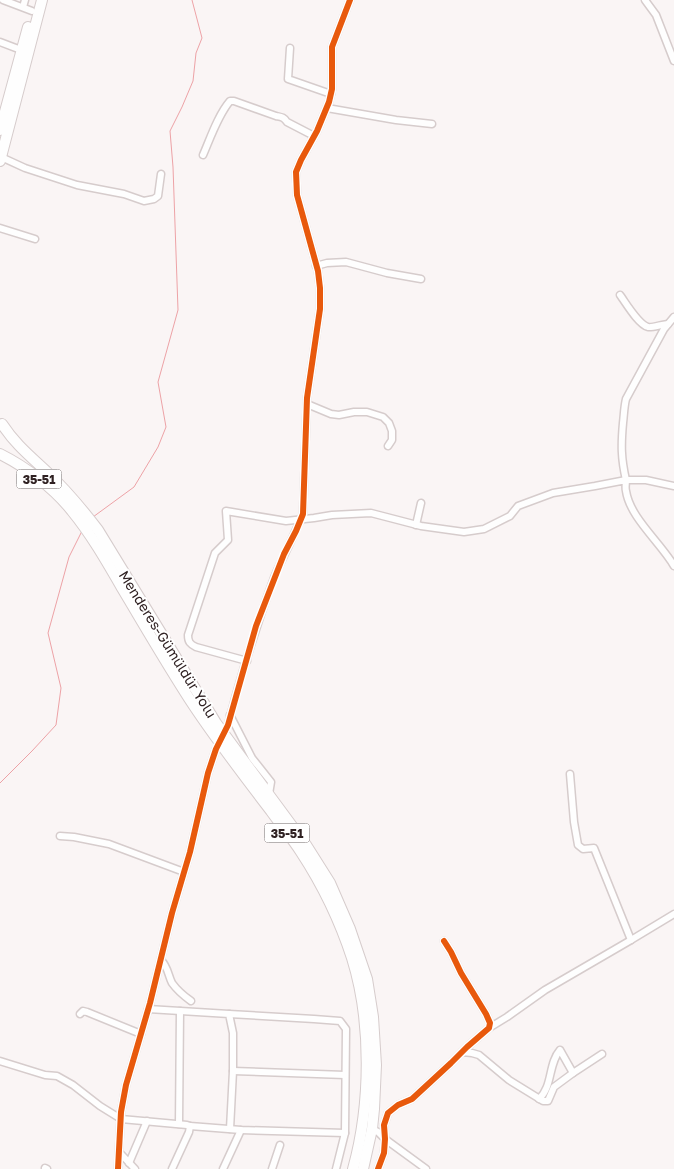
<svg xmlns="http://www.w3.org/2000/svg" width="674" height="1169" font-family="'Golos Text',sans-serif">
  <rect width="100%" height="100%" fill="#faf5f5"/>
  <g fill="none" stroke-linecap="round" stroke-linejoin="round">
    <g stroke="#eda2a6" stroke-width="1">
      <polyline points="93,517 134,487 158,447 166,427 158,382 178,310 173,167 170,131 182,107 193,81 196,53 202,38 192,0"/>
      <polyline points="0,783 32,751 56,725 61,688 48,633 69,557 82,531"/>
    </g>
    <g stroke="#d6cccc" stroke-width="9">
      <g id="street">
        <polyline points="3,0 32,11"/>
        <polyline points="645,0 656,15 674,61"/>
        <polyline points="23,7 25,0"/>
        <polyline points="0,42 21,50"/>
        <polyline points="290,48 288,79 331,94"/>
        <polyline points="327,108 396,120 432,124"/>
        <path d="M203,155C210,139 218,115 230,101H234L276,116C281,117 284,117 287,122L314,136"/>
        <polyline points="1,157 25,168 77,185 124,194 144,201 154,199 158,196 161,174"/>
        <polyline points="0,228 35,239"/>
        <polyline points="316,266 327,263 346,262 387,273 421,279"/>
        <path d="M620,295C626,303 638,324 648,327C652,328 663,324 668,324"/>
        <path d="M674,317L664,329L626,399C624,407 624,415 623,423C621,445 621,458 626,480H646L674,486"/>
        <polyline points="307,404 331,414 339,415 354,412 367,412 383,417 389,423 392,431 392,440 388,446"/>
        <polyline points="416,525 421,503"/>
        <path d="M247,661L196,647C190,644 188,642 188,635L215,553L228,540L226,511L286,521L314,518L332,515L371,513L421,526L464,532L484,529L510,516L518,506L553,493L595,486L626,480C626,483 625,488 626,491C630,518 661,543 674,566"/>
        <polyline points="230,715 252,758 271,782 269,794"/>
        <path d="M228,725C241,675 256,626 274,578C283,556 294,536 303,514L307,398L320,309V288L318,271L297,195L296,172L301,160L317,131L329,102L332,89V47L350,0"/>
        <polyline points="570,774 574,822 578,845 583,849 594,848 631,940 674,914"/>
        <polyline points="60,836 74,837 109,844 184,872"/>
        <path d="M161,960C168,967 168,975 172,983C177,990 184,996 191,1001"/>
        <polyline points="148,1009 229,1014 233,1033 233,1071 230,1129"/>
        <polyline points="80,1014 83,1011 87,1012 141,1034"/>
        <polyline points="229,1014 314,1019 340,1021 346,1029 345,1133 336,1169"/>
        <polyline points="489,1028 507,1017 545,990 631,940"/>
        <polyline points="462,1052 472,1053 479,1055 509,1080 543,1101 548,1101 554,1087 573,1073 602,1054"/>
        <polyline points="0,1061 45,1075 57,1076 73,1085 100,1106 121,1119 187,1125 190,1126 241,1130 345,1133"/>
        <polyline points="233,1071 345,1075"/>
        <path d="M539,1099C553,1086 548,1064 560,1050L573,1073"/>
        <polyline points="179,1124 180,1011"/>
        <polyline points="372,1129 378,1132 385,1139 426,1169"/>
        <polyline points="120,1153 135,1169"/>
        <polyline points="129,1163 147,1121"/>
        <polyline points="45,1168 47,1169"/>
        <polyline points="118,1169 121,1112 126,1085 150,1003 172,913 190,852 208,773 216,749"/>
        <polyline points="172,1169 189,1132 190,1126"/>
        <polyline points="223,1169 241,1130"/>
        <polyline points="272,1169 280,1145"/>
        <polyline points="378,1169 384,1153 385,1139 384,1125 388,1113 398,1105 412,1099 451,1063 467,1047 489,1028 490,1023 486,1014 461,973 451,952 444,941"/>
      </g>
    </g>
    <g stroke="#d6cccc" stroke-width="12">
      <g id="primary">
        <polyline points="0,130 28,27"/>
        <polyline points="0,161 42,0"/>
        <path d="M2,424C15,444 30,456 47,472C66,490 82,509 98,530L216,723L306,845L330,883L350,929L367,979L373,1017L376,1065L374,1109L372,1129L363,1169"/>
        <path d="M0,454C26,467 54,488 72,511C91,534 107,562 122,588C146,628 169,668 194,706C218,742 245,777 271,811C281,825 292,838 301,852C322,884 340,921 352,958C372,1022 371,1104 353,1169"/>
      </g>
    </g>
    <use href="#street" stroke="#fefefe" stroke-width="6"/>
    <use href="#primary" stroke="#fefefe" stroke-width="10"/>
    <g stroke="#fff" stroke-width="9">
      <g id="cycleway">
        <polyline points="118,1169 121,1112 126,1085 150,1003 172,913 190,852 208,773 216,749 228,725 256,626 284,554 296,531 303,514 307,398 320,309 320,288 318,271 297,195 296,172 301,160 317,131 329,102 332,89 332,47 350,0"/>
        <polyline points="378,1169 384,1153 385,1139 384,1125 388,1113 398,1105 412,1099 451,1063 467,1047 489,1028 490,1023 486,1014 461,973 451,952 444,941"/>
      </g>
    </g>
    <use href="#cycleway" stroke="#e8590c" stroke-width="6"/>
  </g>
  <g text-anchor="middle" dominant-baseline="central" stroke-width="4" stroke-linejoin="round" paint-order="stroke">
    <g fill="#fff" stroke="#6d6464" stroke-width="1">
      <rect x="16.5" y="469.5" width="45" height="19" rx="4"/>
      <rect x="264.5" y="823.5" width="45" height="19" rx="4"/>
    </g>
    <g font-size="12" font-weight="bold" fill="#2f2122">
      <text x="39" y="479">35-51</text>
      <text x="287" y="833">35-51</text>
    </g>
    <g font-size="14" fill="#2f2122" stroke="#fff">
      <text transform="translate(168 644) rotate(58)">Menderes-Gümüldür Yolu</text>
    </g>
  </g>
</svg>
